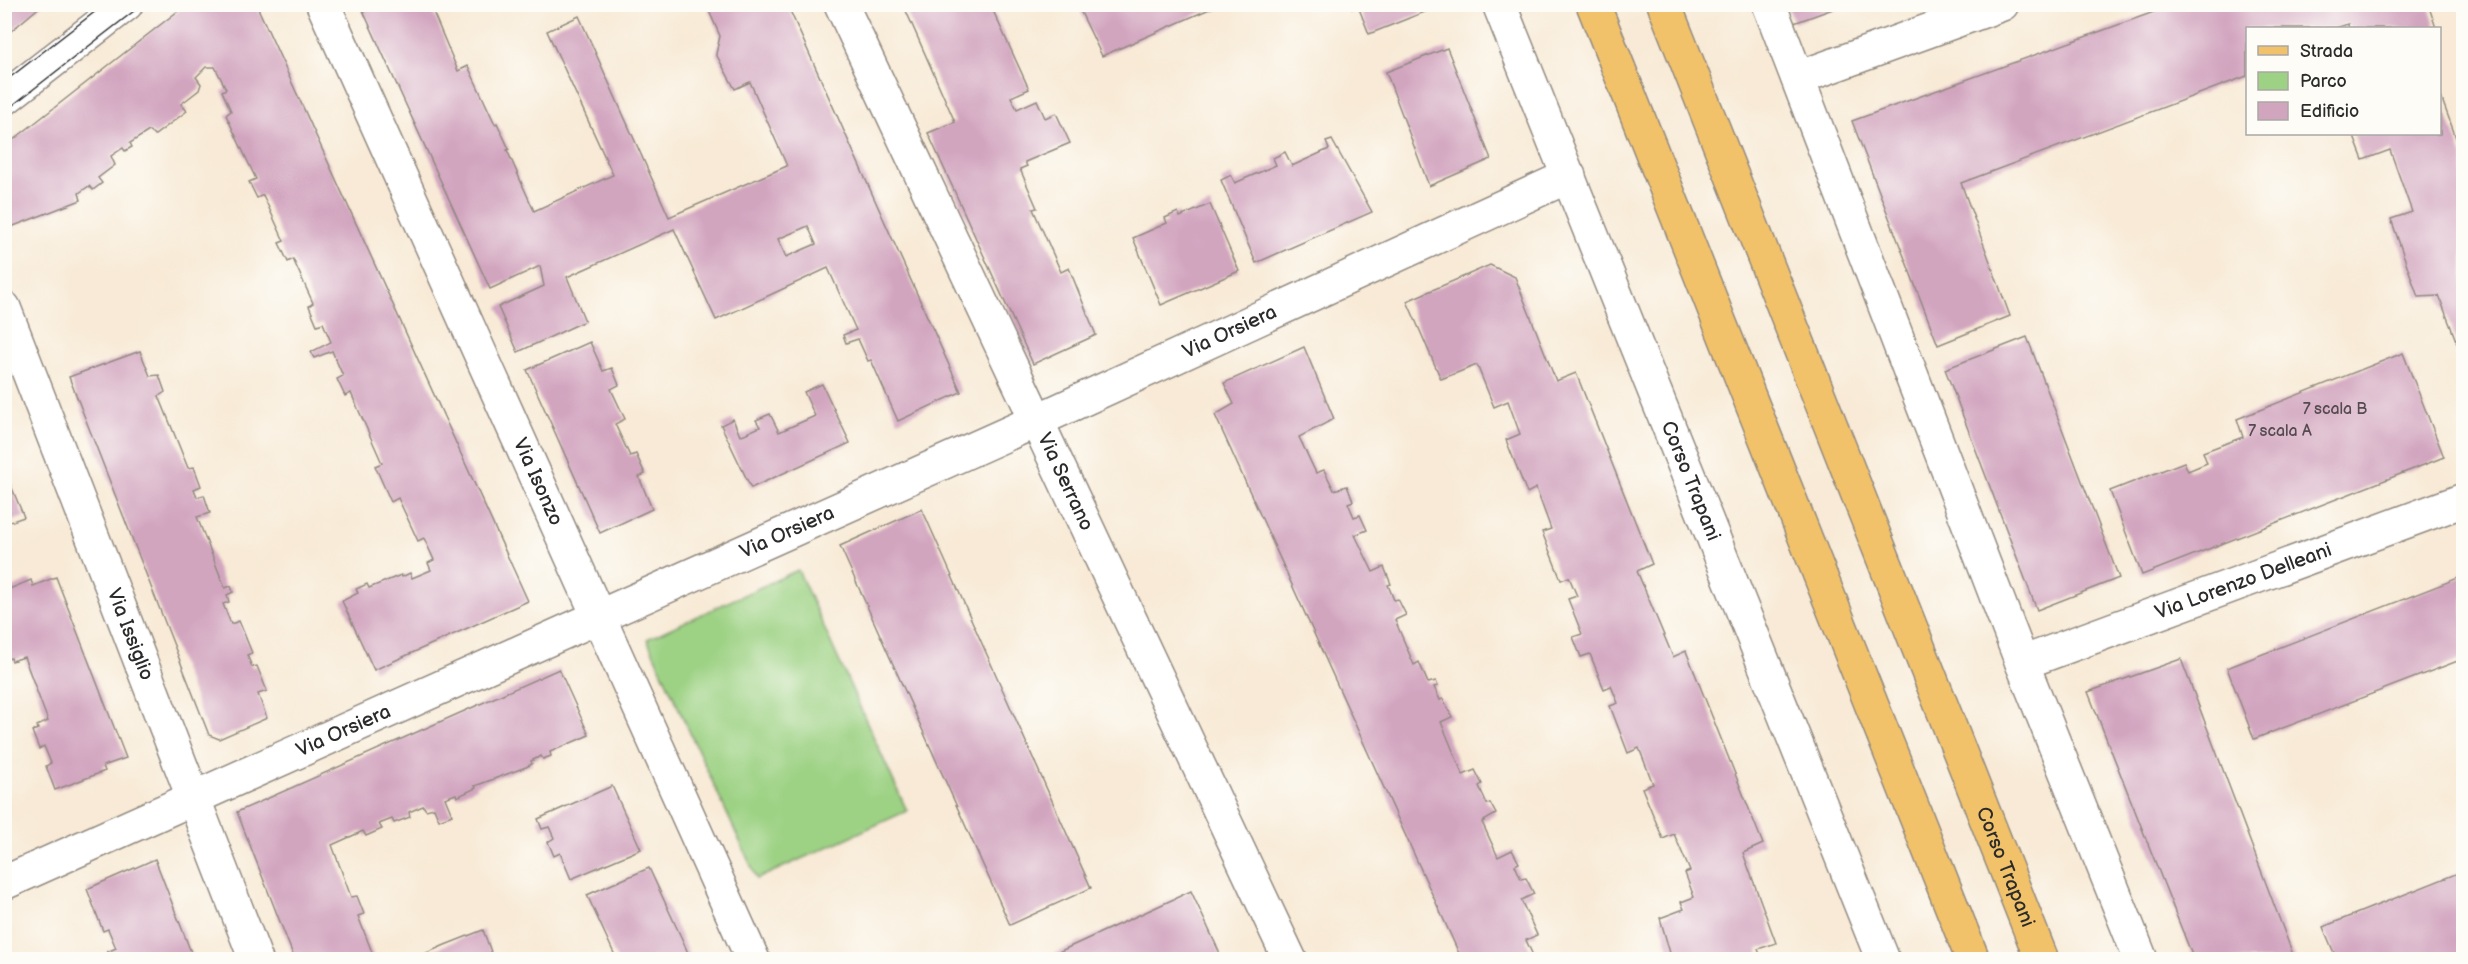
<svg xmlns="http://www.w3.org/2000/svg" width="2468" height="964" font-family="'Balsamiq Sans',sans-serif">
  <rect width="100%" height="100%" fill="#fdfcf7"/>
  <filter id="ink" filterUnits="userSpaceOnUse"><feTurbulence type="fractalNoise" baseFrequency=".0167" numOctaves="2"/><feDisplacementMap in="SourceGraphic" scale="12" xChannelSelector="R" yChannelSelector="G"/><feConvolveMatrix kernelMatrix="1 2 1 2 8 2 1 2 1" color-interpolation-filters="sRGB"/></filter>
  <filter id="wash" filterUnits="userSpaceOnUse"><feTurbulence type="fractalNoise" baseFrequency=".008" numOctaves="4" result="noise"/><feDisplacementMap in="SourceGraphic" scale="24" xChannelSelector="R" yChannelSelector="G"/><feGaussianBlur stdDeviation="1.35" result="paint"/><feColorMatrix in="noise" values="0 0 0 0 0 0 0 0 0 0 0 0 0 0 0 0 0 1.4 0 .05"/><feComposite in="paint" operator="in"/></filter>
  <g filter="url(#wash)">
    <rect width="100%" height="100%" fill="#f8ead6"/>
    <polygon fill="#9dd284" stroke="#647e58" stroke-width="1.5" points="798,570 907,811 757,879 647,639"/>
    <g id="blocks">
      <g fill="#d2a5bf" fill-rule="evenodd">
        <polygon points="4,4 43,4 4,37"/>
        <polygon points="187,4 256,4 528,601 374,670 342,601 358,593 356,589 367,584 369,588 401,575 402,577 410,573 412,578 431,570 428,563 434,560 424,538 418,541 398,498 391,502 375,466 382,463 351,393 345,396 337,379 343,376 332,351 314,358 311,352 331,342 323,323 317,325 309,306 313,303 293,259 288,262 279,243 284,241 263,195 257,198 249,182 256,179 226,115 231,111 222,91 226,89 215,67 206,67 196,77 201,84 199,90 181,104 187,111 155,135 149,131 130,143 132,147 125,151 123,148 111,156 115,165 98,178 102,183 93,190 89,186 79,193 81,200 11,227 4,210 4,147"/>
        <path d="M360,4H437L431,7L458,71L468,66L495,124L497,123L509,149L507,150L534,211L613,175L547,31L579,16L669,217L787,166L750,82L735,89L716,54L720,36L706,4H787L961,392L898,421L871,360L868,361L858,339L846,343L843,335L856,330L828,268L716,320L674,229L567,277L585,321L518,352L498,307L544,286L540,266L490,289ZM808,226L816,244L786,257L778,239Z"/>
        <polygon points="903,4 990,4 1029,89 1011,97 1017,109 1037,100 1045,118 1056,113 1070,143 1025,162 1027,166 1020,169 1037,208 1033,209 1061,272 1069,268 1096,335 1033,364 928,133 955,122"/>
        <polygon points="1077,4 1221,4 1102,56"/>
        <polygon points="1350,4 1430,4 1432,9 1369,34 1358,6 1352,9"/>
        <polygon points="1787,4 1844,4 1844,5 1794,23"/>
        <polygon points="2176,4 2428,4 2436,28 2349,28 2348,24 2336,28 2247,28 2247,76 1961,183 2010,316 1938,345 1852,121"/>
        <polygon points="1447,48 1491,159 1429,186 1386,72"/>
        <polygon points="2440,94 2463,157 2463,359 2439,296 2418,297 2391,219 2412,212 2390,150 2363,160 2353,134 2440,134"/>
        <polygon points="1332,140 1372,212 1256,263 1221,180 1231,175 1235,183 1276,165 1273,158 1285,152 1292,166 1329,149 1326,142"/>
        <polygon points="1210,204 1239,271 1161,305 1133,238 1167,223 1165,218 1178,212 1180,217"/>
        <polygon points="1490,265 1515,277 1556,381 1576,373 1652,564 1637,571 1673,657 1686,651 1763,844 1743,853 1776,943 1758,949 1762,960 1672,960 1660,918 1684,909 1681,902 1694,897 1685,873 1690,871 1674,834 1663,839 1642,788 1653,784 1639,748 1628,753 1610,706 1618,703 1611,686 1604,689 1590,654 1581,657 1573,637 1582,634 1568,599 1577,596 1569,577 1561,580 1542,532 1551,529 1536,488 1527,493 1506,440 1520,434 1508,401 1494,407 1477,365 1441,379 1407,301"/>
        <polygon points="2027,337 2119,578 2037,610 1945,369"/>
        <polygon points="590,342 603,371 612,368 619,385 611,389 625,419 615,424 630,456 636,454 645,474 639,477 652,509 600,533 527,370"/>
        <polygon points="1304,347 1334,419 1299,437 1316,473 1324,470 1334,490 1347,486 1353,501 1348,503 1354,517 1360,515 1367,530 1355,535 1373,572 1384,567 1391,584 1388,585 1394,600 1398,599 1406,615 1395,620 1414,665 1419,662 1428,683 1436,681 1438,686 1434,687 1440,700 1443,699 1452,717 1441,722 1463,775 1475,770 1482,784 1479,786 1487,804 1490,803 1496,814 1482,822 1498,857 1512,850 1519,863 1515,865 1521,879 1526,878 1534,894 1521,900 1537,935 1526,940 1535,960 1462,960 1215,415 1234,404 1224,383"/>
        <polygon points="140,351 150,376 159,375 165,392 159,396 188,468 194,467 201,486 194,489 197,497 204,495 210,513 197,517 225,588 231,586 233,592 227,595 229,602 223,604 231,624 239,621 252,653 247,655 252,667 257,666 267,691 258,694 267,718 219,739 209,735 69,377"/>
        <polygon points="2403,353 2444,457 2142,575 2110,491 2184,462 2188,471 2207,463 2203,452 2243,437 2237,419"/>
        <polygon points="822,384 850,443 751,488 721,425 733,419 740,436 760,427 756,420 770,414 779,432 815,416 804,392"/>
        <polygon points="4,469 24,517 4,524"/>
        <polygon points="922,509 1091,888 1010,925 840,546"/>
        <polygon points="2463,576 2463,659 2254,739 2227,668"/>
        <polygon points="56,577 126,758 103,766 105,771 55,790 46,766 51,763 44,746 39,749 32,731 38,729 37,726 48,721 24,657 12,661 11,658 4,660 4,593 8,592 7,590 31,580 33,586"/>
        <polygon points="2181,659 2295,960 2194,960 2088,692"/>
        <polygon points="559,669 589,735 550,752 551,756 543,759 541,756 531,761 532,764 526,767 475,786 476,788 457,797 456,794 445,798 452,815 439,820 434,808 426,810 423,806 409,812 410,817 394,823 392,819 379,824 382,829 366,836 363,831 332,845 351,897 357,896 364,914 358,916 375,960 295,960 237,812"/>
        <polygon points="612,786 641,849 571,879 560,853 554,856 548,842 554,838 549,827 542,829 538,819"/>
        <polygon points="155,859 194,960 110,960 107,952 116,948 108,929 103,931 87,889"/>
        <polygon points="649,868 682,939 691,960 617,960 587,895"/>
        <polygon points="2463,871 2463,960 2337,960 2323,927"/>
        <polygon points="1191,891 1223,960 1041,960 1163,904"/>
        <polygon points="483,930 494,960 410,960 445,945"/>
        <polygon points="1563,954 1565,960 1537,960 1537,958"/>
      </g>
    </g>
  </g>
  <g filter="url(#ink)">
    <use href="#blocks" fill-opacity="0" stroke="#928a80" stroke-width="1.5"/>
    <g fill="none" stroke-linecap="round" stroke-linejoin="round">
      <g stroke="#928a80" stroke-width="36">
        <g id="minor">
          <path id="s1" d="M323,4L753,960"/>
          <path id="s2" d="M841,4L1290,960"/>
          <path id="s3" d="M1499,4L1883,960"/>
          <polyline points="1769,4 2022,663 2141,960"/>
          <polyline points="1798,78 2002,4"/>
          <polyline points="4,99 126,4"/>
          <path id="s4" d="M4,308L256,960"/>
          <path id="s5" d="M2022,663L2464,500"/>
          <path id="s6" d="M4,883L1038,420L1569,176"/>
        </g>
      </g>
      <g stroke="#928a80" stroke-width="36">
        <g id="major">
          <polyline points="1593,4 1973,960"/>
          <path id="s7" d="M1664,4L2042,960"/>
        </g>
      </g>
      <use href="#minor" stroke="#fff" stroke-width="33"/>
      <use href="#major" stroke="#f2c26a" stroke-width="33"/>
      <g stroke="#2b2b2b" stroke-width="1.5">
        <polyline points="4,82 105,4"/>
        <polyline points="4,112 143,4"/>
      </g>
    </g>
  </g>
  <g text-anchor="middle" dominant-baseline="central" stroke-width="4.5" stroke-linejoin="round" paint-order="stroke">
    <g font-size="16" fill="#554a50">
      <text x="2335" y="409">7 scala B</text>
      <text x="2280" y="431">7 scala A</text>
    </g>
    <g font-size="20" fill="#2b2b2b" stroke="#fdfcf7">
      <text stroke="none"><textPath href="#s6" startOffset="1344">Via Orsiera</textPath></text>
      <text stroke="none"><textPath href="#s1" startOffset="524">Via Isonzo</textPath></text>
      <text stroke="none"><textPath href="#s2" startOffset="528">Via Serrano</textPath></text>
      <text stroke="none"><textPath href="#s3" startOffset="514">Corso Trapani</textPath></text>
      <text stroke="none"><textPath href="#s6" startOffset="858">Via Orsiera</textPath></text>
      <text stroke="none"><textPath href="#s5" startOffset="236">Via Lorenzo Delleani</textPath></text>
      <text stroke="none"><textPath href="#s4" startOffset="350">Via Issiglio</textPath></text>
      <text stroke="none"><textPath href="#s6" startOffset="372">Via Orsiera</textPath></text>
      <text stroke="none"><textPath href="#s7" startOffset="928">Corso Trapani</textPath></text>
    </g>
  </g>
  <rect width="2468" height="964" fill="none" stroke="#fdfcf7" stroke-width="24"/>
  <rect x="2246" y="27" width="195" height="108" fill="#fdfcf7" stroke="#a9a8a5" stroke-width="1.5"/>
  <rect x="2258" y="46" width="30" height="9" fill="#f2c26a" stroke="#a9a8a5" stroke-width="1.5"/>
  <text x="2300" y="57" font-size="18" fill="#2b2b2b">Strada</text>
  <rect x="2258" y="72" width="30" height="18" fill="#9dd284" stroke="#a9a8a5" stroke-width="1.5"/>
  <text x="2300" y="87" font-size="18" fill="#2b2b2b">Parco</text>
  <rect x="2258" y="102" width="30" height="18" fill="#d2a5bf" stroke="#a9a8a5" stroke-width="1.5"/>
  <text x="2300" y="117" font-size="18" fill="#2b2b2b">Edificio</text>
</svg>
